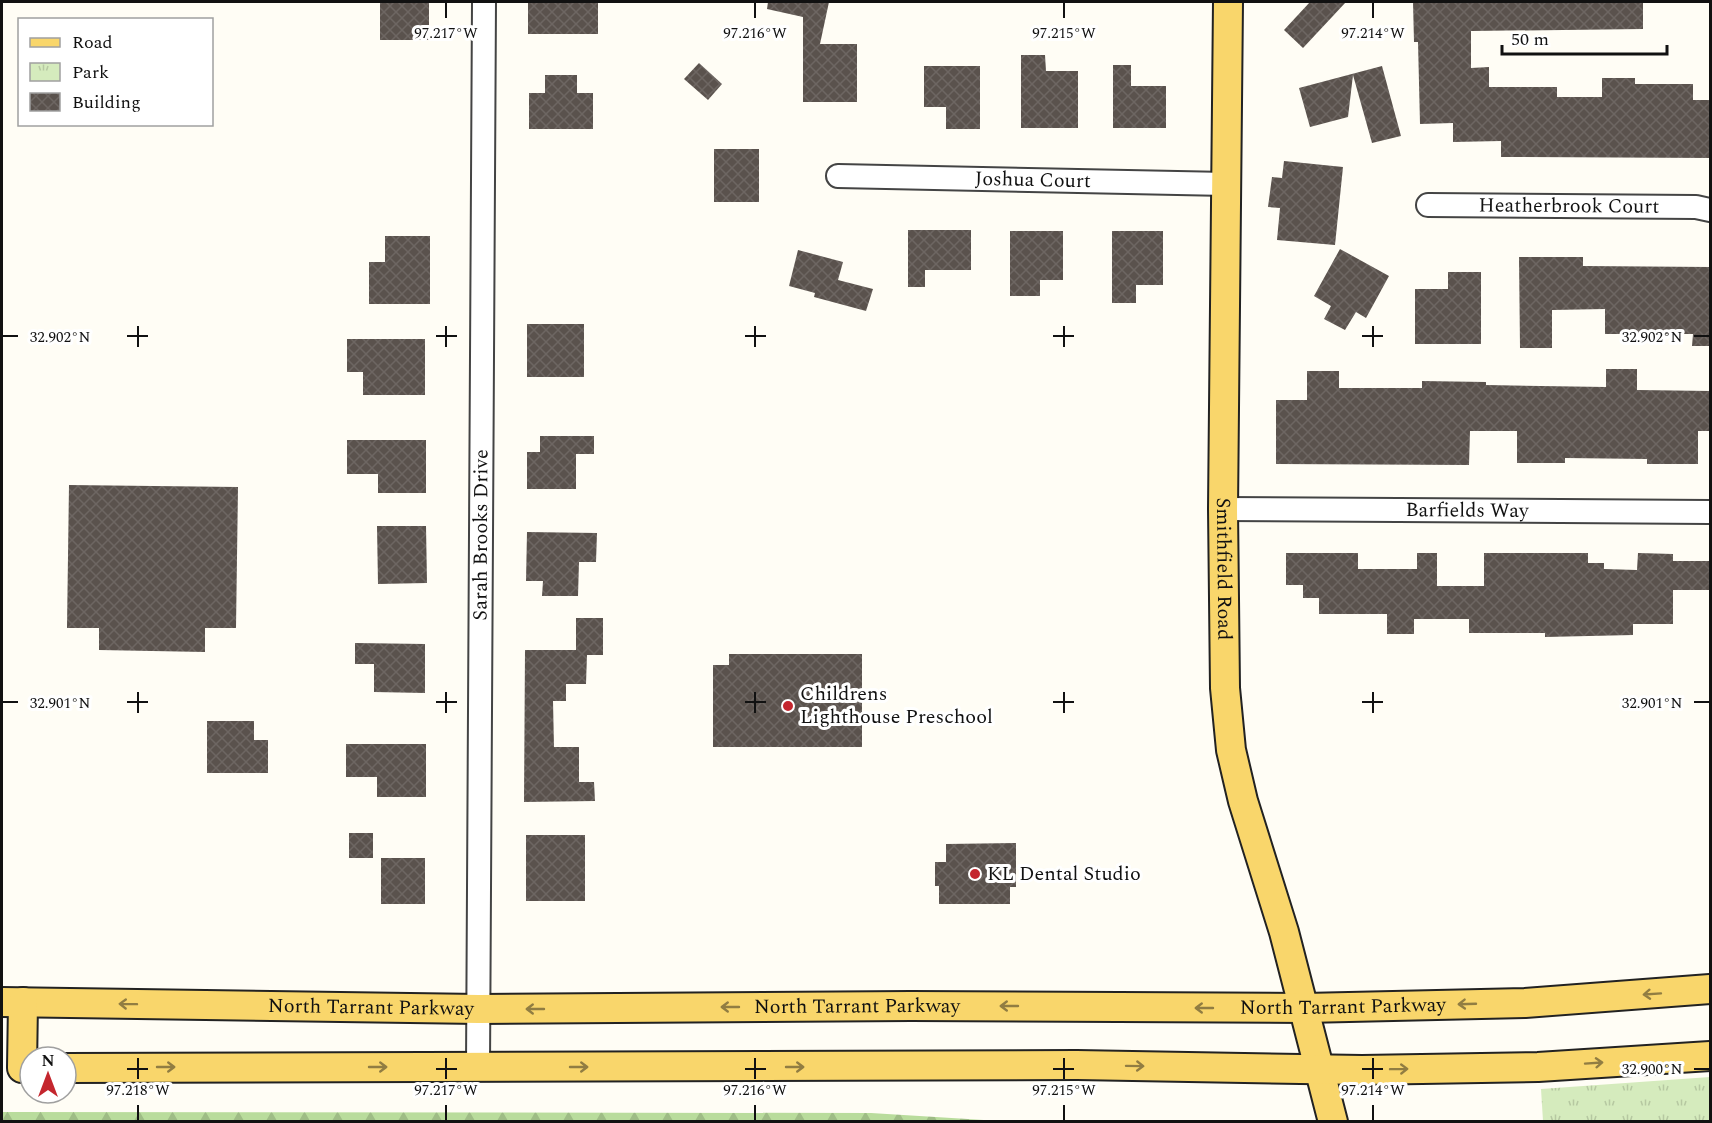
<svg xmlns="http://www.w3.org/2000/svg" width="1712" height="1123" font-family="Spectral,serif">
  <defs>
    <pattern id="forest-firs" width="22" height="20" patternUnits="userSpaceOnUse" patternTransform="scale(1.5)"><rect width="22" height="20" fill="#b9dc9c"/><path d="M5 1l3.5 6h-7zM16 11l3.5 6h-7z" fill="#9ebc85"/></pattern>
    <pattern id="park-tufts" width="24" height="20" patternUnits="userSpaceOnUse" patternTransform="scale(1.5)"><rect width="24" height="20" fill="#d5ebbd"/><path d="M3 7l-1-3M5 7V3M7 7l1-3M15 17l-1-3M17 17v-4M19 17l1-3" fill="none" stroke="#b6c8a1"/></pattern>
    <pattern id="building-cross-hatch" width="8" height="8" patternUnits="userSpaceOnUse" patternTransform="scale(1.5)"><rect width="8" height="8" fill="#5a524d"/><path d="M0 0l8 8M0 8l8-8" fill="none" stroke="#6d6662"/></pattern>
  </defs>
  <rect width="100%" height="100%" fill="#fffdf5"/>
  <polygon fill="url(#forest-firs)" points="2,1112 871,1113 1000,1121 2,1122"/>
  <polygon fill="url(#park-tufts)" points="1710,1077 1710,1121 1543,1121 1541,1089"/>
  <g fill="url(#building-cross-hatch)">
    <rect x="380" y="2" width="49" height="38"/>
    <rect x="528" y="2" width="70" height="32"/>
    <polygon points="768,2 829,2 820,44 857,44 857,102 803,102 803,17 767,9"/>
    <polygon points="1310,2 1346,2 1303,48 1284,30"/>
    <polygon points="1413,2 1643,2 1643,29 1471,31 1471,68 1489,67 1489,87 1557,87 1557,97 1602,97 1602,78 1635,78 1635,84 1693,84 1693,100 1710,100 1710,158 1501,157 1501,141 1453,142 1453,123 1420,124 1418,42 1414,42"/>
    <polygon points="1021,55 1045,55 1046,71 1078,71 1078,128 1021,128"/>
    <polygon points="699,63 722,84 708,100 684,79"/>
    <polygon points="1113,65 1131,65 1131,86 1166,86 1166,128 1113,128"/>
    <polygon points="924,66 980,66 980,129 946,129 946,107 924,107"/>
    <polygon points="1382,66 1401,136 1372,143 1353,75 1348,117 1310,127 1299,88"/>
    <polygon points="545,75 577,75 577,93 593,93 593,129 529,129 529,93 545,93"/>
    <rect x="714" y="149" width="45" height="53"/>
    <polygon points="1284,161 1343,167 1335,245 1277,240 1280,208 1268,207 1272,177 1282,178"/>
    <polygon points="908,230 971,230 971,270 925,270 925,287 908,287"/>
    <polygon points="1010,231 1063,231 1063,280 1040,280 1040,296 1010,296"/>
    <polygon points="1112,231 1163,231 1163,285 1136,285 1136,303 1112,303"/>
    <polygon points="385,236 430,236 430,304 369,304 369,262 385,262"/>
    <polygon points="1340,249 1389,276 1366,318 1356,312 1345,330 1324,319 1331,306 1314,296"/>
    <polygon points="798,250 843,262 838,280 873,289 866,311 814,297 815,293 789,286"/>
    <polygon points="1519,257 1583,257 1583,266 1710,267 1710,346 1692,346 1693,334 1605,334 1605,309 1552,310 1552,348 1520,348"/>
    <polygon points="1448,272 1481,272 1481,344 1415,344 1415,289 1448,289"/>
    <rect x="527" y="324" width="57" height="53"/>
    <polygon points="347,339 425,339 425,395 363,395 363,372 347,372"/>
    <polygon points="1606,369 1637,369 1637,390 1710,391 1710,431 1698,431 1698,464 1647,464 1647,459 1565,458 1565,463 1517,463 1517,431 1470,431 1469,465 1276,464 1276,400 1307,400 1307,371 1339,371 1339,388 1422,388 1422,381 1486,382 1486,385 1606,387"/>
    <polygon points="540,436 594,436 594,454 576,454 576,489 527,489 527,452 540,452"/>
    <polygon points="347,440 426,440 426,493 378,493 378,474 347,474"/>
    <polygon points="69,485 238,487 236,628 205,628 205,652 99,650 99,628 67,628"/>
    <polygon points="377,526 426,526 427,583 378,584"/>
    <polygon points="527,532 597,533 596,562 579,562 578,596 542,596 543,581 526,581"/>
    <polygon points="1286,553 1358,553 1358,569 1417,569 1417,553 1437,553 1437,586 1484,586 1484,553 1588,553 1588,563 1604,563 1604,569 1637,570 1638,553 1673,554 1673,561 1710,561 1710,590 1673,590 1673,624 1633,624 1633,635 1545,637 1545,633 1469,633 1469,619 1414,619 1414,634 1387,634 1387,614 1319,614 1319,598 1303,598 1303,585 1286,585"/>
    <polygon points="576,618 603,618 603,655 587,655 586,684 566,684 566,701 553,701 554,747 579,747 579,782 594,782 595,801 524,802 525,650 576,650"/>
    <polygon points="355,643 425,644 425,693 374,692 374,664 355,664"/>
    <polygon points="729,654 862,654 862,747 713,747 713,665 729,665"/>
    <polygon points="207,721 254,721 254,740 268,740 268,773 207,773"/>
    <polygon points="346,744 426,744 426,797 377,797 377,777 346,777"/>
    <rect x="349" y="833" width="24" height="25"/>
    <rect x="526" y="835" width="59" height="66"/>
    <polygon points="1016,843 1016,887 1010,887 1010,904 939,904 939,886 935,886 935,862 946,862 946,844"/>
    <rect x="381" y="858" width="44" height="46"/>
  </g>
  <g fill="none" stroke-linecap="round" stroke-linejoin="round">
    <g stroke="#444" stroke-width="26">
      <g id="minor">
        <path id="s1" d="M838,176L1227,184"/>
        <path id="s2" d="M1428,205L1696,207L1710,210"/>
        <path id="s3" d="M1223,509L1710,512"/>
        <path id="s4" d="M478,1067L484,2"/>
      </g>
    </g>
    <g stroke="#222" stroke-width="32">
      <g id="major">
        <path id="s5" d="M1228,2L1223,509L1225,688L1231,750L1243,801L1284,932L1333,1122"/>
        <path id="s6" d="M2,1002L479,1009L911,1006L1305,1008L1525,1003L1710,989"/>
        <polyline points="22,1068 23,1002"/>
        <polyline points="66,1068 1077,1065 1362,1070 1538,1067 1710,1056"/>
      </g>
    </g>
    <use href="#minor" stroke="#fff" stroke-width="22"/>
    <use href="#major" stroke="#f9d66b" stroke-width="28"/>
  </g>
  <defs><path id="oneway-shaft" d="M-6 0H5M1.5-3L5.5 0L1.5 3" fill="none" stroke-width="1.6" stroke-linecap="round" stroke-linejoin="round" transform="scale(1.5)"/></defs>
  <g stroke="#917d42">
    <use href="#oneway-shaft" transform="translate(1652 994) rotate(176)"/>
    <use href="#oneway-shaft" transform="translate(128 1004) rotate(-179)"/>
    <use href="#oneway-shaft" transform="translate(1467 1004) rotate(178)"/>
    <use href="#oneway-shaft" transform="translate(1009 1006) rotate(-180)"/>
    <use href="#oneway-shaft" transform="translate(730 1007) rotate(180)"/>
    <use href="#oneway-shaft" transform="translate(1204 1008) rotate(-180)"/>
    <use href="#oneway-shaft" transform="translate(535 1009) rotate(180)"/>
    <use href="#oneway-shaft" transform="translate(1594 1063) rotate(-4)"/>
    <use href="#oneway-shaft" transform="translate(1135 1066) rotate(1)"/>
    <use href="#oneway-shaft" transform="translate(166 1067)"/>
    <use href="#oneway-shaft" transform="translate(378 1067)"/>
    <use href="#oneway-shaft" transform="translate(579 1067)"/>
    <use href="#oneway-shaft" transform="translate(795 1067)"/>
    <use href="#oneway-shaft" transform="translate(1399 1069) rotate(-1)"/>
  </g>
  <path fill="none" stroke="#111" stroke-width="2" d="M446,3V18M755,3V18M1064,3V18M1373,3V18M138,326V347M446,326V347M755,326V347M1064,326V347M1373,326V347M3,336H18M127,336H148M436,336H457M745,336H766M1053,336H1074M1362,336H1383M1694,336H1709M138,692V713M446,692V713M755,692V713M1064,692V713M1373,692V713M3,702H18M127,702H148M436,702H457M745,702H766M1053,702H1074M1362,702H1383M1694,702H1709M138,1058V1079M446,1058V1079M755,1058V1079M1064,1058V1079M1373,1058V1079M127,1069H148M436,1069H457M745,1069H766M1053,1069H1074M1362,1069H1383M1694,1069H1709M138,1105V1120M446,1105V1120M755,1105V1120M1064,1105V1120M1373,1105V1120"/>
  <g fill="#c4262e" stroke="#fff" stroke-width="2">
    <circle cx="788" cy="706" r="6"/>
    <circle cx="975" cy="874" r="6"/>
  </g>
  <g text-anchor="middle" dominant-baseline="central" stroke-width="6" stroke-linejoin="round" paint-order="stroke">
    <g font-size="20" fill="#111" stroke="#fff">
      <text stroke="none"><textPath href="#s1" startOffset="195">Joshua Court</textPath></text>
      <text stroke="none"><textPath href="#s2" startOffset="141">Heatherbrook Court</textPath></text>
      <text stroke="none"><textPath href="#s3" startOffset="244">Barfields Way</textPath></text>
      <text stroke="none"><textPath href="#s4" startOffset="532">Sarah Brooks Drive</textPath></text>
      <text stroke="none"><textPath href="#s5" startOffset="567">Smithfield Road</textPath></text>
      <text stroke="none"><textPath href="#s6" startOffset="1341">North Tarrant Parkway</textPath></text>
      <text stroke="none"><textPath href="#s6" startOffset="369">North Tarrant Parkway</textPath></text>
      <text stroke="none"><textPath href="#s6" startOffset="855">North Tarrant Parkway</textPath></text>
    </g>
    <g font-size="20" fill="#111" stroke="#fff" text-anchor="start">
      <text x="800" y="694">Childrens<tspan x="800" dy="23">Lighthouse Preschool</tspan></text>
      <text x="987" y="874">KL Dental Studio</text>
    </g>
  </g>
  <g font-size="15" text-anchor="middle" fill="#111" stroke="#fff" stroke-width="6" stroke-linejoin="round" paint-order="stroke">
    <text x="446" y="38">97.217°W</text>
    <text x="755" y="38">97.216°W</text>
    <text x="1064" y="38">97.215°W</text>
    <text x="1373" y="38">97.214°W</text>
    <text x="60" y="342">32.902°N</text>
    <text x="1652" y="342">32.902°N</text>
    <text x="60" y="708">32.901°N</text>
    <text x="1652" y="708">32.901°N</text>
    <text x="1652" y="1074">32.900°N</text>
    <text x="138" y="1095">97.218°W</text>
    <text x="446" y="1095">97.217°W</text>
    <text x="755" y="1095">97.216°W</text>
    <text x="1064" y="1095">97.215°W</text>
    <text x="1373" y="1095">97.214°W</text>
  </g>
  <rect width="1712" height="1123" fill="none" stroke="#111111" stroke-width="6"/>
  <rect x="18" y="18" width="195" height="108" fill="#ffffff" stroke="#a0a0a0" stroke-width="1.5"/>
  <rect x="30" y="38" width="30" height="9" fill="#f9d66b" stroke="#a0a0a0" stroke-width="1.5"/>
  <text x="72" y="48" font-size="18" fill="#111111">Road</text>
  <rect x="30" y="63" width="30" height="18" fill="url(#park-tufts)" stroke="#a0a0a0" stroke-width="1.5"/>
  <text x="72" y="78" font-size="18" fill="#111111">Park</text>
  <rect x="30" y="93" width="30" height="18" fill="url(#building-cross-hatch)" stroke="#a0a0a0" stroke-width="1.5"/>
  <text x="72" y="108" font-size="18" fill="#111111">Building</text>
  <g transform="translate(48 1075)"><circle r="28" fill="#ffffff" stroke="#a0a0a0" stroke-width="1.5"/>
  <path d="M0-4.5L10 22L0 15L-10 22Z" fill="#c4262e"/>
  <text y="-9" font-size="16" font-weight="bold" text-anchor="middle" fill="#111111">N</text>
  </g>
  <path d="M1502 45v9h165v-9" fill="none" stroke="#111111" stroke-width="3"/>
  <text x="1511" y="45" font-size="18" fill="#111111" stroke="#ffffff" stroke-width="4.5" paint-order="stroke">50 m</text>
</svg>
